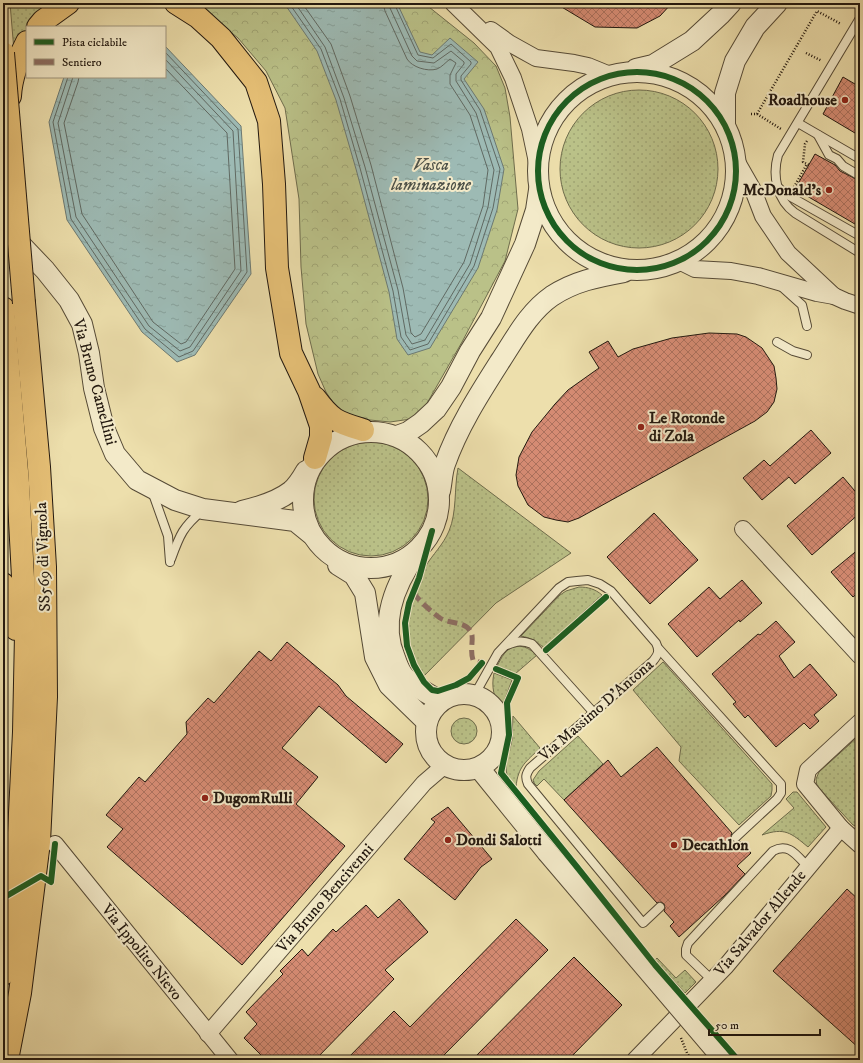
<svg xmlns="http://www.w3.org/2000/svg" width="863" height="1063" font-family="'IM FELL DW Pica',serif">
  <defs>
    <pattern id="grass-dots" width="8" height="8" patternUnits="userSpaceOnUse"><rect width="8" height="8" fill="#bac188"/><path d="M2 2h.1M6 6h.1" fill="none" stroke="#a0a574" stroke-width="1.8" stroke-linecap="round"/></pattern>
    <pattern id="forest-crowns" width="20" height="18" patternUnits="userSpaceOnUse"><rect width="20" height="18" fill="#bac188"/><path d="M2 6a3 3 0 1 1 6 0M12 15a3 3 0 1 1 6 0" fill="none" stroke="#a0a574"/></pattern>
    <pattern id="water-ripples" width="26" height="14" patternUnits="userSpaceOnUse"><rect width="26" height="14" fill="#9dbab4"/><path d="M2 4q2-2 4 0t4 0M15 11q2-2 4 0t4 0" fill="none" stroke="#879f9a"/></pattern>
    <pattern id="building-cross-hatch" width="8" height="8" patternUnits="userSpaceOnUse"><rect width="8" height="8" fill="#d58b73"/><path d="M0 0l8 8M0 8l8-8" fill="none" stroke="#ac715d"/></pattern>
  </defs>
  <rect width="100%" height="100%" fill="#eddfac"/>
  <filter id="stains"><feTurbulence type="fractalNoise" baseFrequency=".005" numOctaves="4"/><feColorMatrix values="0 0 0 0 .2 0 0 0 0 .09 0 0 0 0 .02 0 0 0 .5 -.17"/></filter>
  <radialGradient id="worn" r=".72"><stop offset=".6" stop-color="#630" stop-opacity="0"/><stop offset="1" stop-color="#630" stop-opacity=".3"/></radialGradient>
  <g fill="url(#grass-dots)" stroke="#6e6c4c">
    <polygon points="10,3 56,3 30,27 27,27 27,31 14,51"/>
    <circle cx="639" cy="169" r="79"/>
    <circle cx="371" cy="499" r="57"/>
    <path d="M458,468L571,553L496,603L422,678C417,668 409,656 407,645C402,618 411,590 425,567C433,554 443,545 449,531C457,512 454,489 458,468Z"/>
    <path d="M579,587C588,587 595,589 602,595L544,648C536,641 531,638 521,636L560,595L566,591Z"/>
    <path d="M516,646C525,646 530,649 537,655L515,674L497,666C502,657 505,649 516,646Z"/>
    <polygon points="663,662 772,784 772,790 771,796 739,825 679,761 681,747 633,690"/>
    <path d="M494,673L512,680L501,710C494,698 491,687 494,673Z"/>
    <path d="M513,716L540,748C526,762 518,766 516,787L507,775L506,769V758L512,736Z"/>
    <circle cx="464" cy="731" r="13"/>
    <polygon points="860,735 860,826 858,827 853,825 817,786 816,779 819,772"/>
    <polygon points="578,736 603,764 564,800 544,779 537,786 534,783 533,780 539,771"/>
    <path d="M793,792H797L826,827L808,847C791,833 785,827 762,835L794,808L786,799Z"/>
    <polygon points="657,958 676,978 685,970 696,982 685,993 655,960"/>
  </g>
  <polygon fill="url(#forest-crowns)" stroke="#6e6c4c" points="195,3 424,3 474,43 496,66 505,88 510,117 518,209 505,261 462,342 426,405 411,419 390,422 370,420 350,415 336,407 326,392 318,374 306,324 301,267 299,199 285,108 266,71 238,38"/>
  <g fill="url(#water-ripples)" stroke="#6c7972">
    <polygon points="284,3 397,3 420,52 432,55 450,38 478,62 464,79 484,109 504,169 497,210 478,268 430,348 408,355 397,339 389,292 356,169 336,100 317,51"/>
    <polygon points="165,46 241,126 251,274 195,355 177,362 142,332 67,220 49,122 64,77 165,77"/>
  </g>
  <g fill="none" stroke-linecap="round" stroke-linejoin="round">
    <g stroke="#606962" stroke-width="1">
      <polyline points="289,3 321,49 340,99 360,168 393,291 401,337 410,350 428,344 474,266 493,208 500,169 480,110 461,80 461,76 471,64 471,62 451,44 433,58 418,55 394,3"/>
      <polyline points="295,3 325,47 344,98 365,167 398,290 406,335 412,344 425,340 470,264 488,207 494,170 476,113 456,81 456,74 464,64 464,62 451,51 434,63 417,61 412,56 390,8 389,3"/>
      <path d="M302,3L331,44L350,96L371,165L403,288L411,333L415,337L421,334L464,262L483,206L488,170L470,115L450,84V75L456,63L450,59C446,62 442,67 437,69C427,72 412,67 407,59L385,11L383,3"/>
      <polyline points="68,77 53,122 71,219 145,329 179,357 193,351 247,272 238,129 165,52"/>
      <polyline points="73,77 58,123 76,217 149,326 180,351 190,347 241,271 233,131 165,59"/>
      <polyline points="79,77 78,82 64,123 82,214 153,322 181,344 186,342 235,269 227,133 165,68"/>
    </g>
  </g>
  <g fill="url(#building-cross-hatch)" stroke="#22180f">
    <polygon points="555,3 672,3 660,16 637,28 595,27"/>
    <polygon points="843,77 860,87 860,136 823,114"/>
    <polygon points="815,154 835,165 840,171 860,181 860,227 795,189"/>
    <polygon points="709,333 737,334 746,337 762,348 774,366 776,378 777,389 774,402 767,412 755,421 579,518 568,522 556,520 544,517 528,505 518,486 516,475 519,457 532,432 555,404 568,390 599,368 589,352 608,341 618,357 633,349 672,338"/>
    <polygon points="811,430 831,453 795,484 789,477 762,500 743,478 764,460 770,466"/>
    <polygon points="843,477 860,497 860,513 812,555 787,526"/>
    <polygon points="654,513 698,560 650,604 607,557"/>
    <polygon points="860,548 860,591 853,597 831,572"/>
    <polygon points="742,580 762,603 740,622 739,620 697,657 668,624 709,587 720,599"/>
    <polygon points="776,621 795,642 779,656 794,678 810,664 837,695 814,715 819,721 810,729 804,723 776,747 748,715 745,718 733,704 736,702 712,674 758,634 760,635"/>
    <polygon points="287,642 338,685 346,696 403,744 386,763 319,706 282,748 318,777 296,804 345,846 242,965 107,847 123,829 106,815 139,777 145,782 187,734 186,722 208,698 214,703 259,651 271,661"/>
    <polygon points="657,747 732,833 731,836 732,840 735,842 740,841 751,853 737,866 745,874 724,896 679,937 670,926 674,922 664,911 665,908 664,904 661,902 657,903 564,800 608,760 621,777"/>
    <polygon points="448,807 492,859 481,867 455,900 404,859 435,822 431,819"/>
    <polygon points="847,889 860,901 860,1049 773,971"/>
    <polygon points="399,899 428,932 385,970 394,979 315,1060 266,1060 244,1038 257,1024 246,1012 283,974 280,971 302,949 308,956 333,929 336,932 366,905 378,918"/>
    <polygon points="516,919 548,950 439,1060 346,1060 394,1011 410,1027"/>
    <polygon points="574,957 622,1005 568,1060 472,1060"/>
  </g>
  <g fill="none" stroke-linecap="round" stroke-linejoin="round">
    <g stroke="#554a36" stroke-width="10">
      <g id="service">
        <polyline points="859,3 860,4"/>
        <path d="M860,18L778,155C772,176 777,200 795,213L860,253"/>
        <polyline points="798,123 860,159"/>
        <polyline points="818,135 829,155 837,159 843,166 860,176"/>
        <polyline points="778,187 784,193 860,236"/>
        <polyline points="782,287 802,305 807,326"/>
        <polyline points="777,342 793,351 807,355"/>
        <polyline points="152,491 168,536 170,562"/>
        <path d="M171,559C180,534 183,527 203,510"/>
        <path d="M507,645C517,641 522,640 532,644L594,713"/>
        <polyline points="659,649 781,784 781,793 777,799 736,837"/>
        <path d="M475,694L498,653L559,588L568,582L577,581L588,580L600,584L611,591L656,643C660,651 658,655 653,661L530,768C526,774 525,777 528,784L643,923L660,907"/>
        <path d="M712,980L686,955V949L688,943L773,851C789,842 797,856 808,867"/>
      </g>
    </g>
    <g stroke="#554a36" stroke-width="18">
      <g id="minor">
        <polyline points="453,3 498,47 513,78 530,129 538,167"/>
        <polyline points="491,30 509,43 536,58 574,63 588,66 610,75"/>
        <polyline points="737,162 753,190 763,216 788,253 834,296 845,301 860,306"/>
        <polyline points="679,261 695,269 731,271 758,276 817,293 834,296"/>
        <polyline points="743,529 860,656"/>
        <polyline points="860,722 808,770 805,784 841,828 860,845"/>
        <polyline points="55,844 230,1060"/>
        <polyline points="208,1034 424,783 445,765"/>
        <polyline points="635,1060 726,966 841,828"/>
      </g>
    </g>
    <g stroke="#554a36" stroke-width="22">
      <g id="tertiary">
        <polyline points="636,69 653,65 692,41 720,15 731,3"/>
        <circle cx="637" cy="171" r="99"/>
        <polyline points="725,124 725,93 735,61 755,27 777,3"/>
        <polyline points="3,226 45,270 69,300 82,324 89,353 94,388 104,428 115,454 137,480 175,500 203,509 295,521 311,534"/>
        <circle cx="371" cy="500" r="68"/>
        <polyline points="397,436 408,432 421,423 436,409 451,387 470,351 491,318 525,244 536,210 539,190"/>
        <path d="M440,491C442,482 442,472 445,464C458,427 480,393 501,360C516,337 529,312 552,296C575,281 597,277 624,272"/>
        <path d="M242,511C259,507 277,502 291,491C297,486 302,478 306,471"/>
        <path d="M417,553C395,584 379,621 395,658C397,664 399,670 403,675C411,685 429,694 440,701"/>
        <polyline points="338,565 354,575 365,593 375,657 389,685 427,722"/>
        <circle cx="464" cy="732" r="38"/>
        <polyline points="479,768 547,852"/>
      </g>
    </g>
    <g stroke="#22180f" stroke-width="24">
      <g id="trunk">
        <polyline points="176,3 198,17 221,38 256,82 269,121 274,184 277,268 291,353 309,391 321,426 321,437 315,458"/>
        <polyline points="38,27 43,21 68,3"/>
        <path d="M10,96C11,77 18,59 27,42"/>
        <polyline points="3,308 18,483 26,634 24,732 18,853 3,974"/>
        <path d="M315,398C332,421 337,422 363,430"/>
        <polyline points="3,584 15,621 16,629"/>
        <polyline points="7,1060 20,993 39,842 46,697 45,567 39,467 24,303"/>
      </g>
    </g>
    <g stroke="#22180f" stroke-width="2.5" stroke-dasharray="1 2" stroke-linecap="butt">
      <polyline points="806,53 822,61"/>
      <polyline points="751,114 757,114 781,129"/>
      <polyline points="757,114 817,11 841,24"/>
      <polyline points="807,141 805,144 803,162 809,165"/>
      <polyline points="794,187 807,164"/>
      <polyline points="681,1038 687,1053 692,1060"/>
    </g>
    <use href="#service" stroke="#f3eac9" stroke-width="8"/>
    <use href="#minor" stroke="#f3eac9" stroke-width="16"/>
    <use href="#tertiary" stroke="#f3eac9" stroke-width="20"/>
    <use href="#trunk" stroke="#e6c076" stroke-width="22"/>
    <g stroke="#554a36" stroke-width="22" stroke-linecap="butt">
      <polyline id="tertiary-bridge" points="547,852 724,1060"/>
    </g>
    <g stroke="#22180f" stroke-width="24" stroke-linecap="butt">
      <polyline id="trunk-bridge" points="3,53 24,303"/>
    </g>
    <use href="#tertiary-bridge" stroke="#f3eac9" stroke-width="20"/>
    <use href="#trunk-bridge" stroke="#e6c076" stroke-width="22"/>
    <path stroke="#8d6e63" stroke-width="5" stroke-dasharray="10 5" stroke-linecap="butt" d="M413,593C421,602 430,611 440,618C451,625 468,620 472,635C473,642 470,650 473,660L482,663"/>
    <g stroke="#f3eac9" stroke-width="8">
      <g id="cycleway">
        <circle cx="637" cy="171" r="99"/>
        <polyline points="432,531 419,578 409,603 405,623 407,646 414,665 424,682 432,690 438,691 456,685 469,678 482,663"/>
        <polyline points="546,650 606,597"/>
        <polyline points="496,669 518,678 507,703 509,735 501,773 577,867 655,965 738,1060"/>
        <polyline points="3,898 41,876 51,882 55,844"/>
      </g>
    </g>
    <use href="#cycleway" stroke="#1b5e20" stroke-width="6"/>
  </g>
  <g fill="#8f2418" stroke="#f3eac9" stroke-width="1.5">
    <circle cx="845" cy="100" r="4"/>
    <circle cx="829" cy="190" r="4"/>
    <circle cx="641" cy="427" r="4"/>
    <circle cx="205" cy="798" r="4"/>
    <circle cx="448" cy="840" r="4"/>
    <circle cx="674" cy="845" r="4"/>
  </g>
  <g text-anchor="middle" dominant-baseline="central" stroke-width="4" stroke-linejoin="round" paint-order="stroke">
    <g font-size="16" font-weight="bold" fill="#22180f" stroke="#f3eac9" text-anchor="start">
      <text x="837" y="100" text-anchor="end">Roadhouse</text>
      <text x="821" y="190" text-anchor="end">McDonald's</text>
      <text x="649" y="418">Le Rotonde<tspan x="649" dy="18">di Zola</tspan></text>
      <text x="213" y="798">DugomRulli</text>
      <text x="456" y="840">Dondi Salotti</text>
      <text x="682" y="845">Decathlon</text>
    </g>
    <g font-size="16" fill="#22180f" stroke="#f3eac9">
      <text transform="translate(95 382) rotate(75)">Via Bruno Camellini</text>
      <text transform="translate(43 557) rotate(-92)">SS569 di Vignola</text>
      <text transform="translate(596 710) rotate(-41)">Via Massimo D'Antona</text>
      <text transform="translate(325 898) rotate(-49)">Via Bruno Bencivenni</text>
      <text transform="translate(760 923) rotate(-50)">Via Salvador Allende</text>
      <text transform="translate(142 952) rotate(51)">Via Ippolito Nievo</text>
    </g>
    <g font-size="17" font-style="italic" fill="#4d5149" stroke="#f3eac9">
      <text x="431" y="165">Vasca<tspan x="431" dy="20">laminazione</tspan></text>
    </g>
  </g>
  <rect width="863" height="1063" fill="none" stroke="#eddfac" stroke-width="16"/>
  <rect x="4" y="4" width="855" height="1055" fill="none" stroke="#22180f" stroke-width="2"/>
  <rect x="8" y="8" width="847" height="1047" fill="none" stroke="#22180f"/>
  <rect x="26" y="26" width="140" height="52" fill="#f3eac9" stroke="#9f967f"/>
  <rect x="34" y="39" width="20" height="6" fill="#1b5e20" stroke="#9f967f"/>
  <text x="62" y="46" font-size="12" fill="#22180f">Pista ciclabile</text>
  <rect x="34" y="59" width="20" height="6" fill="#8d6e63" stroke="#9f967f"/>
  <text x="62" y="66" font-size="12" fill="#22180f">Sentiero</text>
  <path d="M709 1029v6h111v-6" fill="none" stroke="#22180f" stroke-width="2"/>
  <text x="715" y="1029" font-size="12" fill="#22180f" stroke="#f3eac9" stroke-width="3" paint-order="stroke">50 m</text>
  <rect width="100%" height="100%" filter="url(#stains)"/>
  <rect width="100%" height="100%" fill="url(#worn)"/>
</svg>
